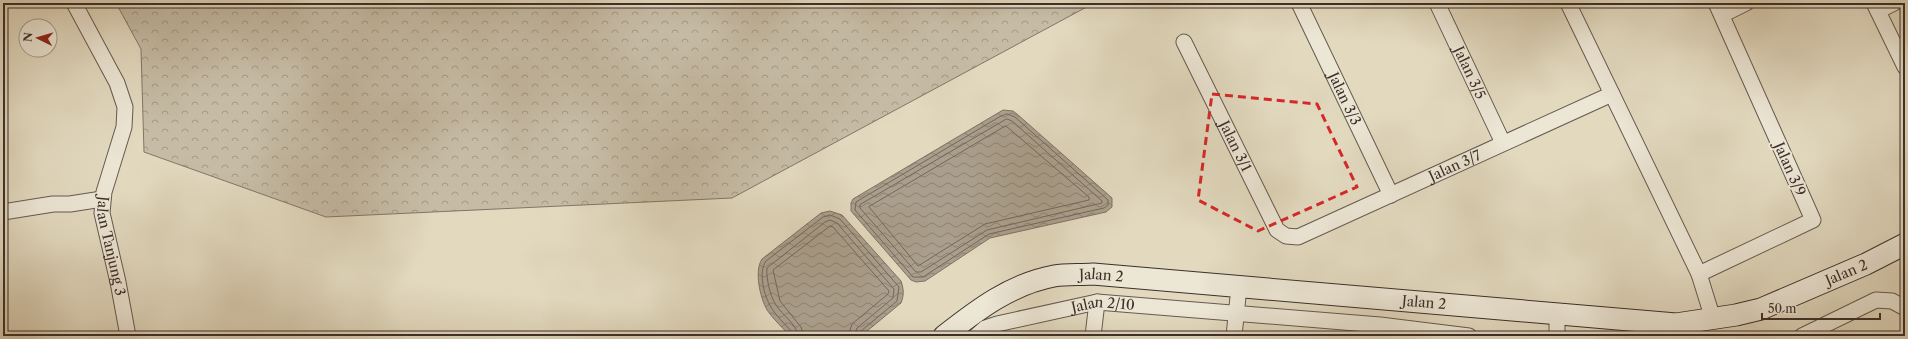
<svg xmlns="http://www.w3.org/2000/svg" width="1908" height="339" font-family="'Libre Caslon Text',serif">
  <defs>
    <pattern id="forest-crowns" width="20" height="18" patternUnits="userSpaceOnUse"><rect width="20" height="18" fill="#c6bca6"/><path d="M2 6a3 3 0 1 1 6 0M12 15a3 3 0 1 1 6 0" fill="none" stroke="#a29987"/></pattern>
    <pattern id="water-waves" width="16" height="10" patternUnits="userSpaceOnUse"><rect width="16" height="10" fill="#aa9f8c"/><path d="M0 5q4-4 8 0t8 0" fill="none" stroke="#8c8273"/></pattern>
  </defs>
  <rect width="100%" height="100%" fill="#e2d9bf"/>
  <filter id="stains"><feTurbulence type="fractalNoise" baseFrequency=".005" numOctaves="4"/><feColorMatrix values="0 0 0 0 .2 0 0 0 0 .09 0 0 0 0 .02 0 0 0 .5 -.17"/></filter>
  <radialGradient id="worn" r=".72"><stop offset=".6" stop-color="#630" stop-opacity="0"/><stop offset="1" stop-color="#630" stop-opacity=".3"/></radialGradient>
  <polygon fill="url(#forest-crowns)" stroke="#827668" points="116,3 1094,3 732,198 326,217 144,152 141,49"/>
  <g fill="url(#water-waves)" stroke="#7e7265">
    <polygon points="1003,110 1013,111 1017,114 1112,198 1112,207 1106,212 990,238 925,281 916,282 911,280 851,211 851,203 853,199"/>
    <path d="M830,211L842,215L901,281C904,290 904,295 901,303L861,336H790C783,328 773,319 767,310C760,297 754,271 762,259L821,213Z"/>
  </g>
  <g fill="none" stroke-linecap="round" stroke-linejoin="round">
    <g stroke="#74675b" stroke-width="1">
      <polygon points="1007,114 1015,117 1108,200 1108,205 1104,208 989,234 923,277 913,277 855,210 856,202 1001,116"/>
      <polygon points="1007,119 1012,121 1102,201 1102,203 987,230 921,272 916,272 860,208 860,205"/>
      <polygon points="1006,126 1089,197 1089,200 985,224 918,266 869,207"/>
      <path d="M793,336L792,332C785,324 776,316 771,307C764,296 758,272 766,261L823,217L830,215L840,219L899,287L897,301L861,331L859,336"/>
      <path d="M798,336C797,324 782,315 776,305C770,296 766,278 767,268L825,222L830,220L837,223L894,289L893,298L857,328L854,336"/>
      <polyline points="804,336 801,327 780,301 773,270 830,226 833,227 889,291 888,294 852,324 848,336"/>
    </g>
    <g stroke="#665a4f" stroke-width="17">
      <g id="street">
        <path id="s1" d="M74,3L117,83L125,107L124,127L104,192L102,213L118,282L128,336"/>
        <path id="s2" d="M1299,3L1391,195"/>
        <path id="s3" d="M1437,3L1503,143"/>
        <polyline points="1568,3 1699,274 1713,319"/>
        <polyline points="1874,3 1905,67"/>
        <polyline points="1878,11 1894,3"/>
        <polyline points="1722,15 1746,3"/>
        <path id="s4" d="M1184,42L1277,230L1286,236L1298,237L1612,94"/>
        <polyline points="3,212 53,204 70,204 102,199"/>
        <polyline points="1699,274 1813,220 1716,3"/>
        <polyline points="1557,315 1557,336"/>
        <path id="s5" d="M976,336L985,328L997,324L1097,302L1380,325L1469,336"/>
        <polyline points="1093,336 1097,302"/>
        <polyline points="1234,336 1239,287"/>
        <polyline points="1802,336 1876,300 1892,301 1905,308"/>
      </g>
    </g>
    <g stroke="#3d2f2a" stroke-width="23">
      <g id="secondary">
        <path id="s6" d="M944,336C977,310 1011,284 1054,276C1066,274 1080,275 1093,274L1676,324L1736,315L1761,309L1866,264L1905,244"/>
      </g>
    </g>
    <use href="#street" stroke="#ece6d5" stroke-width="15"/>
    <use href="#secondary" stroke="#ece6d5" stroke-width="21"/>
  </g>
  <path fill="none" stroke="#d62828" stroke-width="3" stroke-dasharray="8 5" stroke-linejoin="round" d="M1212,94L1317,104L1357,187L1258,231L1198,200Z"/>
  <g text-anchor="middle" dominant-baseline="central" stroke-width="4" stroke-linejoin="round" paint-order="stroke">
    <g font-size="14" fill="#3d2f2a" stroke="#ece6d5">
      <text stroke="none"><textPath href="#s3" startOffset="77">Jalan 3/5</textPath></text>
      <text stroke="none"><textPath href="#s2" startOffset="106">Jalan 3/3</textPath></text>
      <text stroke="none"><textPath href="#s4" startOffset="116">Jalan 3/1</textPath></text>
      <text stroke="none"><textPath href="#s4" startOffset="405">Jalan 3/7</textPath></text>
      <text transform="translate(1790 169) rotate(66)">Jalan 3/9</text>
      <text stroke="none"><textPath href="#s1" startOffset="259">Jalan Tanjung 3</textPath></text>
      <text stroke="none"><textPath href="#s6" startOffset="930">Jalan 2</textPath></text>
      <text stroke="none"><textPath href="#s6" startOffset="174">Jalan 2</textPath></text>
      <text stroke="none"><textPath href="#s6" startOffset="498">Jalan 2</textPath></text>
      <text stroke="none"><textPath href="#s5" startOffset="133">Jalan 2/10</textPath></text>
    </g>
  </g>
  <rect width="1908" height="339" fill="none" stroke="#e2d9bf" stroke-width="16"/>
  <rect x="4" y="4" width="1900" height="331" fill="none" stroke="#3d2f2a" stroke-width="2"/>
  <rect x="8" y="8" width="1892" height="323" fill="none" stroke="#3d2f2a"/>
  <g transform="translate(38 38) rotate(275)"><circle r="19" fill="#ece6d5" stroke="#a69d91"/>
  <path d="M0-3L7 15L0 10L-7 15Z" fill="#8f2418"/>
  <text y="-6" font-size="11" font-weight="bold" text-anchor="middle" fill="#3d2f2a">N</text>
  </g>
  <path d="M1762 313v6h118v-6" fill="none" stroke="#3d2f2a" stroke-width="2"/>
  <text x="1768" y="313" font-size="12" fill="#3d2f2a" stroke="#ece6d5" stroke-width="3" paint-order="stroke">50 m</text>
  <rect width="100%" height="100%" filter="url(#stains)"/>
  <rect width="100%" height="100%" fill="url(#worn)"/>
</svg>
